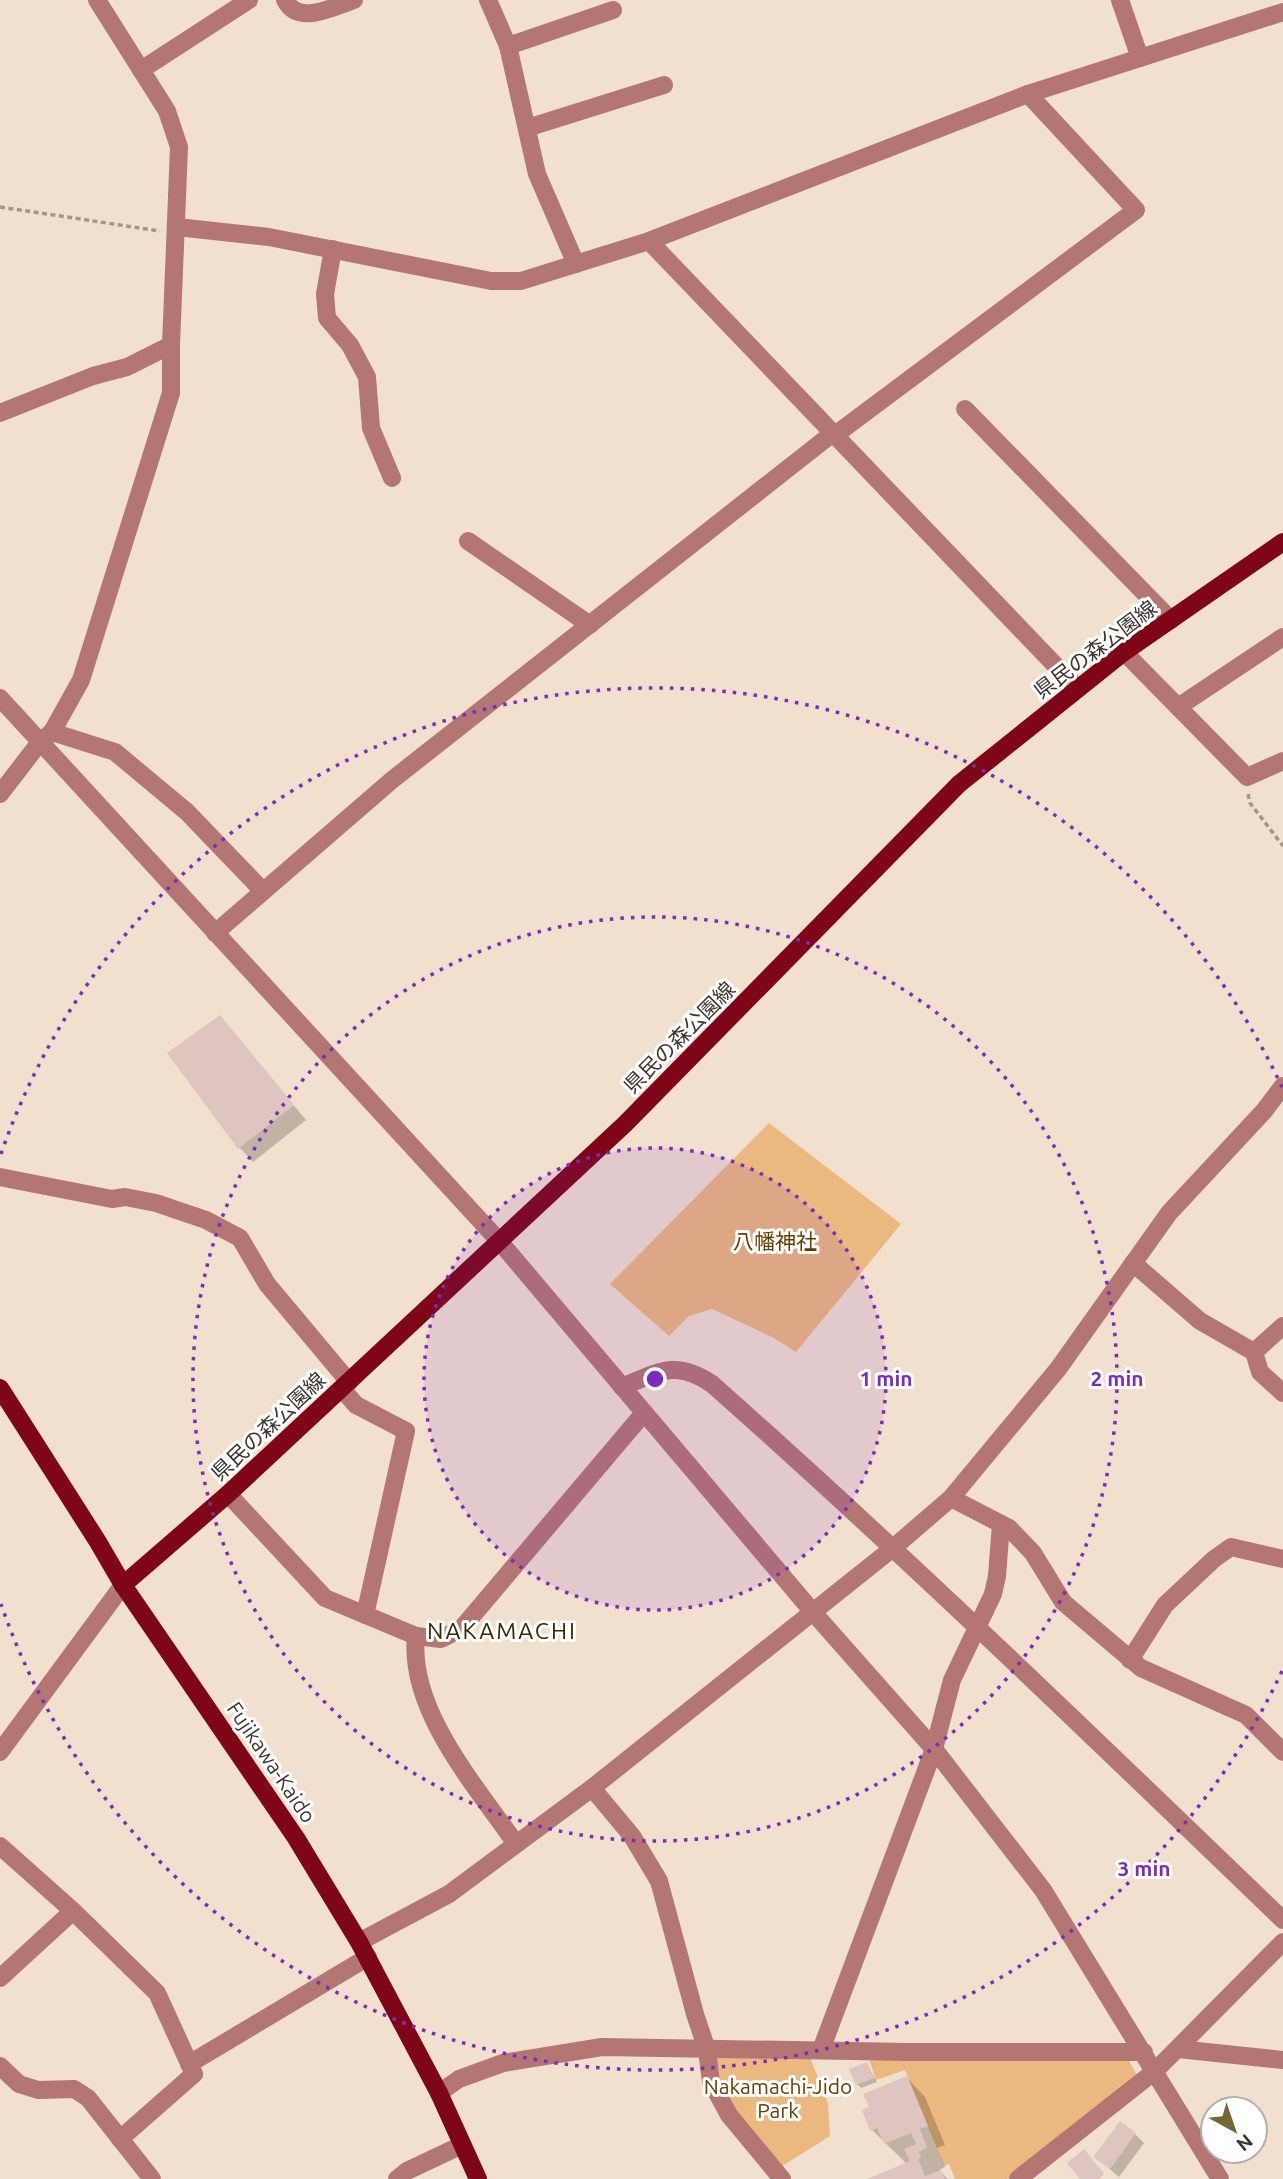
<svg xmlns="http://www.w3.org/2000/svg" width="1283" height="2179" font-family="Ubuntu,'Noto Sans JP',sans-serif">
  <rect width="100%" height="100%" fill="#f1e0ce"/>
  <g fill="#ebb97f">
    <polygon points="769,1123 901,1224 796,1352 772,1337 712,1309 689,1316 669,1336 610,1284"/>
    <polygon points="808,2052 828,2103 830,2136 779,2168 734,2112 718,2080 715,2055"/>
    <polygon points="868,2056 1126,2056 1137,2075 1084,2120 1007,2179 955,2179 949,2164 944,2166 905,2070 876,2080"/>
  </g>
  <g fill="#0003">
    <polygon points="220,1017 306,1120 253,1162 240,1148 170,1053"/>
    <polygon points="867,2064 877,2082 861,2088 857,2084"/>
    <polygon points="907,2078 925,2097 945,2145 937,2148 945,2167 939,2170 948,2179 871,2179 907,2164 872,2130"/>
    <polygon points="1135,2134 1144,2143 1119,2177 1096,2157"/>
  </g>
  <g fill="#dfc5c0">
    <polygon points="220,1015 294,1105 238,1149 167,1053"/>
    <polygon points="867,2062 874,2078 856,2085 849,2069"/>
    <polygon points="907,2076 928,2126 920,2129 927,2148 919,2152 921,2158 918,2159 925,2176 941,2170 945,2179 867,2179 910,2161 904,2149 916,2144 911,2133 884,2144 877,2128 870,2131 862,2110 869,2107 863,2094"/>
    <polygon points="1120,2121 1136,2133 1110,2169 1093,2157"/>
    <polygon points="1084,2149 1104,2174 1099,2179 1080,2179 1067,2163"/>
  </g>
  <g fill="none" stroke-linecap="round" stroke-linejoin="round">
    <g stroke="#a4978a" stroke-width="3.5" stroke-dasharray="5 3.5" stroke-linecap="butt">
      <polyline points="0,207 160,231"/>
      <polyline points="1248,794 1250,803 1283,846"/>
    </g>
    <g stroke="#b47672" stroke-width="18">
      <path d="M285,0C298,26 333,7 354,0"/>
      <polyline points="488,0 508,46"/>
      <polyline points="1120,0 1140,58"/>
      <polyline points="141,70 249,0"/>
      <polyline points="527,128 664,85"/>
      <polyline points="177,227 269,237 491,281 521,281 649,241 1028,94 1283,12"/>
      <polyline points="649,241 1077,688"/>
      <polyline points="333,249 325,294 327,318 350,345 367,377 371,428 392,478"/>
      <polyline points="576,264 537,174 508,46 613,10"/>
      <polyline points="965,409 1171,620"/>
      <polyline points="0,413 93,376 127,367 171,345"/>
      <polyline points="835,435 1136,210 1028,94"/>
      <polyline points="468,541 590,625"/>
      <polyline points="1124,652 1247,777 1283,761"/>
      <polyline points="0,698 500,1242 812,1611 934,1749 1043,1890 1220,2179"/>
      <polyline points="1178,707 1283,637"/>
      <polyline points="52,732 115,752 187,812 263,891"/>
      <polyline points="0,794 40,742 52,732 81,680 171,393 171,345 179,147 167,111 97,0"/>
      <polyline points="215,933 392,780 833,433"/>
      <polyline points="0,1177 112,1199 125,1197 156,1203 206,1220 240,1238 267,1284 349,1382"/>
      <polyline points="1133,1263 1200,1321 1254,1352 1283,1326"/>
      <polyline points="1254,1352 1260,1372 1283,1393"/>
      <path d="M622,1387C658,1372 676,1359 712,1384C907,1557 1095,1739 1283,1920"/>
      <polyline points="342,1389 356,1405 406,1431 365,1615"/>
      <polyline points="228,1494 325,1598 416,1636 441,1639 462,1628 643,1414"/>
      <polyline points="951,1498 1009,1528 1033,1553 1063,1602 1141,1668 1246,1715 1283,1752"/>
      <path d="M416,1636C408,1710 476,1786 516,1844"/>
      <polyline points="1130,1660 1165,1605 1214,1559 1231,1547 1283,1559"/>
      <polyline points="0,1752 123,1585"/>
      <polyline points="592,1788 632,1836 659,1881 695,2014 707,2050 711,2082 729,2115 782,2179"/>
      <polyline points="0,1846 73,1911 157,1993 194,2074 120,2139"/>
      <polyline points="359,1942 449,1894 592,1788 893,1548 951,1498 1058,1369 1169,1213 1264,1111 1283,1086"/>
      <polyline points="0,1978 73,1911"/>
      <polyline points="1178,2049 1283,2060"/>
      <polyline points="821,2050 934,1749 952,1680 993,1594 997,1576 1001,1524"/>
      <polyline points="189,2064 368,1957"/>
      <polyline points="0,2066 19,2084 38,2090 74,2089 88,2098 152,2179"/>
      <polyline points="439,2093 459,2079 503,2063 602,2047 909,2052 1144,2052"/>
      <polyline points="397,2179 407,2171 462,2145"/>
      <polyline points="1018,2179 1155,2071 1283,1942"/>
    </g>
    <g stroke="#7e0616" stroke-width="18">
      <polyline points="0,1388 98,1542 123,1585 296,1838 359,1942 439,2093 478,2179"/>
      <polyline points="123,1585 228,1494 625,1124 959,784 1124,652 1283,542"/>
    </g>
  </g>
  <circle cx="655" cy="1379" r="231" fill="#7b2cbf" fill-opacity=".12"/>
  <g fill="none" stroke="#7b2cbf" stroke-width="3.5" stroke-dasharray="3.5 7">
    <circle cx="655" cy="1379" r="231"/>
    <circle cx="655" cy="1379" r="462"/>
    <path d="M1282 1671A692 692 0 0 1 1 1604M1 1154A692 692 0 0 1 1282 1087"/>
  </g>
  <g text-anchor="middle" dominant-baseline="central" stroke-width="6" stroke-linejoin="round" paint-order="stroke">
    <g font-size="21" fill="#3c352e" stroke="#fff">
      <text transform="translate(1095 649) rotate(-37)">県民の森公園線</text>
      <text transform="translate(679 1037) rotate(-45)">県民の森公園線</text>
      <text transform="translate(268 1426) rotate(-43)">県民の森公園線</text>
      <text transform="translate(272 1762) rotate(56)">Fujikawa-Kaido</text>
    </g>
    <g font-size="21" fill="#653e01" stroke="#fff">
      <text x="775" y="1241">八幡神社</text>
      <text x="778" y="2086">Nakamachi-Jido<tspan x="778" dy="24">Park</tspan></text>
    </g>
    <g font-size="23" letter-spacing="2" fill="#342a00" stroke="#fff">
      <text x="502" y="1630">NAKAMACHI</text>
    </g>
  </g>
  <circle cx="655" cy="1379" r="10" fill="#7b2cbf" stroke="#fff" stroke-width="3.5"/>
  <g font-size="21" text-anchor="middle" font-weight="bold" fill="#7b2cbf" stroke="#fff" stroke-width="6" stroke-linejoin="round" paint-order="stroke">
    <text x="886" y="1386">1 min</text>
    <text x="1117" y="1386">2 min</text>
    <text x="1144" y="1876">3 min</text>
  </g>
  <g transform="translate(1234 2130) rotate(140)"><circle r="33" fill="#ffffff" stroke="#b1aeab" stroke-width="2"/>
  <path d="M0-5L12 26L0 18L-12 26Z" fill="#746734"/>
  <text y="-10" font-size="19" font-weight="bold" text-anchor="middle" fill="#3c352e">N</text>
  </g>
</svg>
